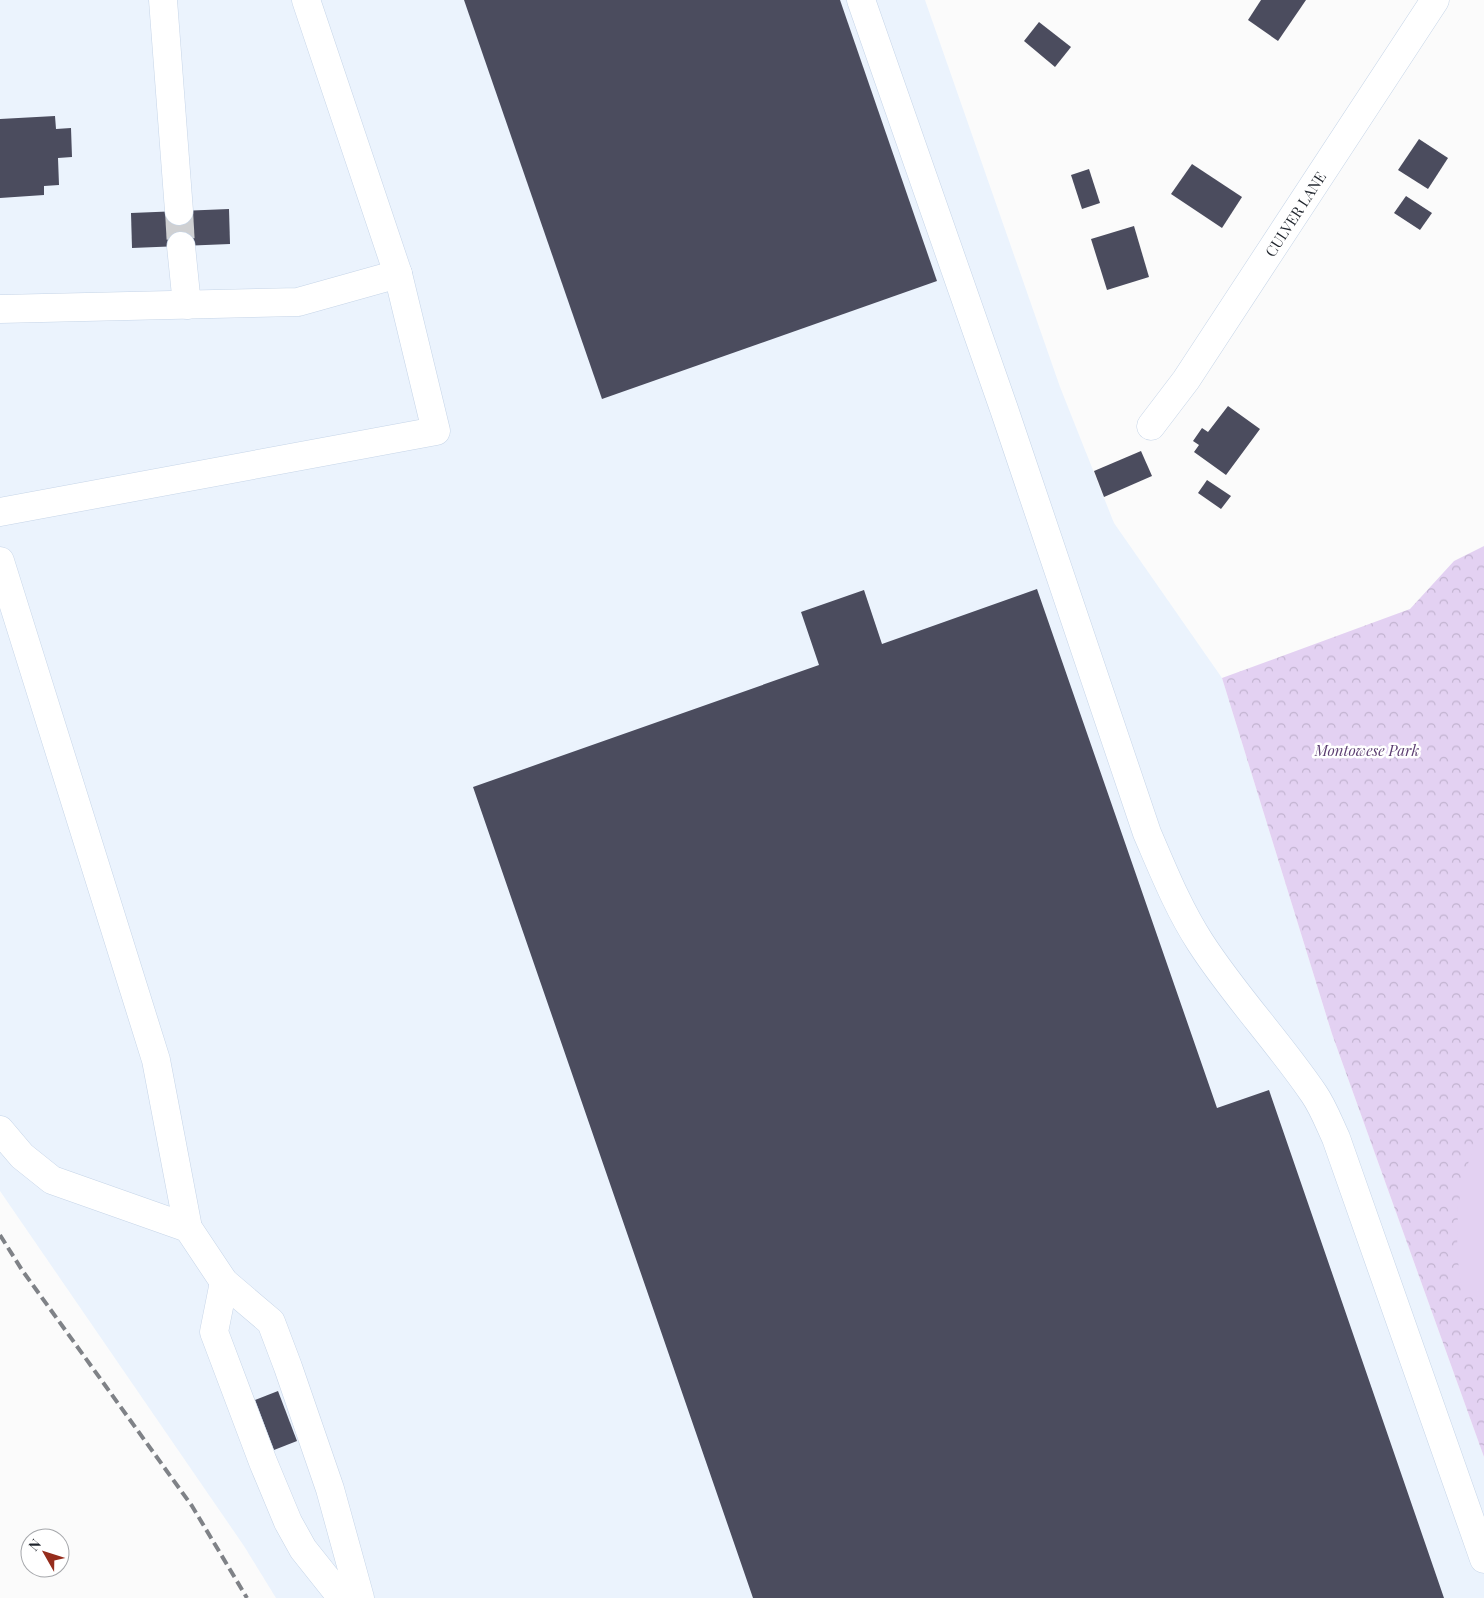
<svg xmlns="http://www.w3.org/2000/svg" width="1484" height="1598" font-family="'Playfair Display',serif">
  <defs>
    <pattern id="park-crowns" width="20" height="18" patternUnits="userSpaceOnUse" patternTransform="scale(1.25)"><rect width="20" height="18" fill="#e3d1f2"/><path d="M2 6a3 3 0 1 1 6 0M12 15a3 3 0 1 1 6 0" fill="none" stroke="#c2b3d0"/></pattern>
  </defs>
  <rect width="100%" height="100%" fill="#fbfbfb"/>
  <polygon fill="#ebf3fd" points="0,0 925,0 1060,387 1114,523 1222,678 1332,1034 1484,1457 1484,1598 276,1598 244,1546 0,1191"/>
  <polygon fill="url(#park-crowns)" points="1484,546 1484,1457 1332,1034 1222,678 1410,609 1454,561"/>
  <polygon fill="#e3d1f2" points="1484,1126 1484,1296 1463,1298 1457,1254 1458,1205 1469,1160"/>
  <g fill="#4b4c5e">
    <polygon points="464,0 840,0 937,281 602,399"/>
    <polygon points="1261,0 1306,0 1278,41 1248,20"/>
    <polygon points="1039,22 1071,47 1055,67 1024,41"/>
    <polygon points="55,116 56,129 71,128 72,157 58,158 59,185 44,186 44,195 0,198 0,119"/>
    <polygon points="1419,139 1448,158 1428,189 1398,170"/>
    <polygon points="1192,164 1242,197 1222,228 1171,194"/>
    <polygon points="1089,169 1100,203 1082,209 1071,175"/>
    <polygon points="1406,196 1432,213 1420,230 1394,213"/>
    <polygon points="229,209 230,244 132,248 131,213"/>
    <polygon points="1134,226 1149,277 1107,290 1091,239"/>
    <polygon points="1228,406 1260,429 1226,475 1194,452 1199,445 1193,441 1202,428 1208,432"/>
    <polygon points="1141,451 1152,476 1104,497 1094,471"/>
    <polygon points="1207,480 1231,496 1221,509 1198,493"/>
    <polygon points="1037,589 1217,1108 1269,1090 1444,1598 753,1598 473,787 819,665 801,612 864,590 882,644"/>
    <polygon points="278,1391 297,1441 274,1450 255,1400"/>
  </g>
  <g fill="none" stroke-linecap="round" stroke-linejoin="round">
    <polyline stroke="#cfd0d2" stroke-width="28" stroke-dasharray="28 14" stroke-linecap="butt" points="179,211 181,246"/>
    <g stroke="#c6d5e8" stroke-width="29">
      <g id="minor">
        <polyline points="163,0 179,211"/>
        <path d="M861,0L1004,409L1147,833C1163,870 1178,908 1200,942C1234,995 1278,1041 1314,1094C1323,1107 1329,1123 1336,1138L1484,1559"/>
        <polyline points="181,246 187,305"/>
        <polyline points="0,309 298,302 398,274"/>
        <polyline points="1151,426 1186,380 1435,0"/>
        <polyline points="0,512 436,431 398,274 306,0"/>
        <polyline points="0,561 156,1060 188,1228 224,1282 271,1322 288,1367 330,1489 360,1598"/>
        <polyline points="0,1130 22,1156 52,1180 188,1228"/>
        <polyline points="224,1282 214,1332 263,1462 288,1522 303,1549 342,1598"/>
      </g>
    </g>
    <use href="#minor" stroke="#fff" stroke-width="28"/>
    <polyline stroke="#7f8287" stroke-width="4" stroke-dasharray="10 5" stroke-linecap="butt" points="0,1235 22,1270 192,1506 247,1598"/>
  </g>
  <g text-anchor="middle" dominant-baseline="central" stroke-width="5" stroke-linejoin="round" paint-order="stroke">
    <g font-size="15" fill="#1f242c" stroke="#fff">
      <text transform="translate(1295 214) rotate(-57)">CULVER LANE</text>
    </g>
    <g font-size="15" font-style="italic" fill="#5b3d70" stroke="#fff">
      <text x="1367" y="750">Montowese Park</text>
    </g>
  </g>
  <g transform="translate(45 1553) rotate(309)"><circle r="24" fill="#ffffff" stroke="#a5a7ab"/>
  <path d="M0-4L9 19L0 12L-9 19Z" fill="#952c1c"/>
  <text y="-8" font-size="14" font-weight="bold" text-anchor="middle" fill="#1f242c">N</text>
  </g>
</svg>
